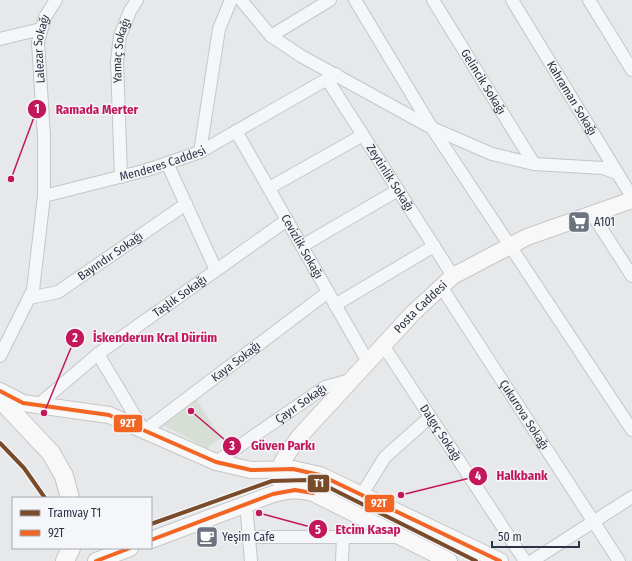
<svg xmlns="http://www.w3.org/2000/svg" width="632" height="561" font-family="'Fira Sans Condensed',sans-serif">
  <rect width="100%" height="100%" fill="#e6e8ea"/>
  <polygon fill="#d6ded6" points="196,399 221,438 207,448 161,424"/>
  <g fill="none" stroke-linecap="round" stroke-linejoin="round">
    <g stroke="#c4c6c8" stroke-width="14">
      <g id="minor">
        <polyline points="241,0 271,36 301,56 432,128 492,154 534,164 603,168 617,173"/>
        <polyline points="355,0 432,128 632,430"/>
        <path id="s1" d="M433,0L534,164"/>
        <path id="s2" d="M512,0L632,197"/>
        <polyline points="589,0 632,70"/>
        <polyline points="271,36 330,0"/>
        <polyline points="0,39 41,29"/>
        <path id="s3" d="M327,79L453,276"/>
        <path id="s4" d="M236,131L368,362"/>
        <polyline points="200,152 219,29 231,0"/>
        <polyline points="167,163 216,270"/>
        <path id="s5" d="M121,177L117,61L120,36L130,11L137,0"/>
        <polyline points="269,188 363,135"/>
        <path id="s6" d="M44,196L147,170L200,152L336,74"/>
        <polyline points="592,214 632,276"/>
        <polyline points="302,246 398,190"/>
        <path id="s7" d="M442,288L619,561"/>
        <path id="s8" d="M29,298L58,292L186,204"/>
        <polyline points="335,305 434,246"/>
        <path id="s9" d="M383,345L525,561"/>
        <path id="s10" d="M98,354L144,431L328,292"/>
        <path id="s11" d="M0,356L33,290L44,196V136L38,42L45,17L56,0"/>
        <path id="s12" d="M38,405L98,354L287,220"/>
        <path id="s13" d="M216,462L325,387L350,380"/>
        <polyline points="362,494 385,457 430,417"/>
        <polyline points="246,504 251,561"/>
        <polyline points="250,537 400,537"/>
        <polyline points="342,561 343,538"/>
        <polyline points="532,561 632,497"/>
      </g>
    </g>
    <g stroke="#c4c6c8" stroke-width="18">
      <g id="secondary">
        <polyline points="0,391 23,403 109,415 216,462 251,470 293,469 320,475 500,561"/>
        <path id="s14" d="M289,490L280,480C276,465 291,449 299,437L413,313L453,276L527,237L632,200"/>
        <path d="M151,540L273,494C288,490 298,489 313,493L449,561"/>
        <polyline points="96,561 130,548"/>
      </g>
    </g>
    <g stroke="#c2c5c8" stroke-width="20">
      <g id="primary">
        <polyline points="0,399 51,453 64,476 70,498"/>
        <polyline points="65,561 71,548"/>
      </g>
    </g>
    <use href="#minor" stroke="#f5f6f7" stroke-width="12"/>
    <use href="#secondary" stroke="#f8f8f8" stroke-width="16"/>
    <use href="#primary" stroke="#f8f8f8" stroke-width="18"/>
    <g stroke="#f4f6f9" stroke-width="7">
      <g id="bus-1">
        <polyline points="0,391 23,403 109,415 216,462 251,470 293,469 320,475 500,561"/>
        <polyline points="151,540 273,494 295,490 313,493"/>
        <polyline points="96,561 130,548"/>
      </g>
    </g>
    <use href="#bus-1" stroke="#f26522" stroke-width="4"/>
    <g stroke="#f4f6f9" stroke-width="7">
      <g id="tram-1">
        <polyline points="0,443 24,468 45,498"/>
        <polyline points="151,524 272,481 307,480 322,484 476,561"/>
      </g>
    </g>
    <use href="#tram-1" stroke="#7a4b2a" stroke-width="4"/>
  </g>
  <defs>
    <g id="supermarket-square" transform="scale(1.15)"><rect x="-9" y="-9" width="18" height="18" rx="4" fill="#6c737f" stroke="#f4f6f9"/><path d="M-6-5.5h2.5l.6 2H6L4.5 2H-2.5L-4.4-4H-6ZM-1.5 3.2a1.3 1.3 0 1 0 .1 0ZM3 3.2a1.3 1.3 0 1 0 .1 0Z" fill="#fff"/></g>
    <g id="cafe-square" transform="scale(1.15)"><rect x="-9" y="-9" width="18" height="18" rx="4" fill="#6c737f" stroke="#f4f6f9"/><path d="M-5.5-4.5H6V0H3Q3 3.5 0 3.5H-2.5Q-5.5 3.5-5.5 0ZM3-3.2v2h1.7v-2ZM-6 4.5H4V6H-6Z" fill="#fff"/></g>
  </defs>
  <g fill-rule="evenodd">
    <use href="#supermarket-square" x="579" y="222"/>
    <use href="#cafe-square" x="207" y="537"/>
  </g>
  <g text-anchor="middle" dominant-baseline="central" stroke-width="3" stroke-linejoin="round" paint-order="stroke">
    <g font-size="12" fill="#2b3445" stroke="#f4f6f9">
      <text stroke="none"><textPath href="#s11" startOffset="316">Lalezar Sokağı</textPath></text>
      <text stroke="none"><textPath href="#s5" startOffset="127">Yamaç Sokağı</textPath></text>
      <text stroke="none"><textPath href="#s1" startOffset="96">Gelincik Sokağı</textPath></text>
      <text stroke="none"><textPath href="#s2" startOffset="115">Kahraman Sokağı</textPath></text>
      <text stroke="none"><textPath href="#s6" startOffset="123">Menderes Caddesi</textPath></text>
      <text stroke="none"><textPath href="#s3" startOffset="117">Zeytinlik Sokağı</textPath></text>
      <text stroke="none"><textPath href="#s4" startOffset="133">Cevizlik Sokağı</textPath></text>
      <text stroke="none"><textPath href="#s8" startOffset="93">Bayındır Sokağı</textPath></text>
      <text stroke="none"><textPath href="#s12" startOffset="179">Taşlık Sokağı</textPath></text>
      <text stroke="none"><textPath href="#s14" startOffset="240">Posta Caddesi</textPath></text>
      <text stroke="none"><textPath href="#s10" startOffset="205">Kaya Sokağı</textPath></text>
      <text stroke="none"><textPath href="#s13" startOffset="103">Çayır Sokağı</textPath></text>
      <text stroke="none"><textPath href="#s7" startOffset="151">Çukurova Sokağı</textPath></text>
      <text stroke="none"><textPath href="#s9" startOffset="105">Dalgıç Sokağı</textPath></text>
    </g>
    <g font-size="12" fill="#2b3445" stroke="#f4f6f9" text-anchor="start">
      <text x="594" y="222">A101</text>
      <text x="222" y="537">Yeşim Cafe</text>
    </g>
  </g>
  <path fill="none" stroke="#c2185b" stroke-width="1.5" d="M11 179L37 109M44 413L75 338M191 411L232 446M401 495L478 476M259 513L318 529"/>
  <g fill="#c2185b" stroke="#f4f6f9" stroke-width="1.5">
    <circle cx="11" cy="179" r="4"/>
    <circle cx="44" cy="413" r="4"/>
    <circle cx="191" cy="411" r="4"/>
    <circle cx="401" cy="495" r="4"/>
    <circle cx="259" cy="513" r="4"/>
    <circle cx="37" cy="109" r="10"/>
    <circle cx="75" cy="338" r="10"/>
    <circle cx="232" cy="446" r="10"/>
    <circle cx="478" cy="476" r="10"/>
    <circle cx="318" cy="529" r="10"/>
  </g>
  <g font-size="12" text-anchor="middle" font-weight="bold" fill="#fff">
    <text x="37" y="113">1</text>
    <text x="75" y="342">2</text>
    <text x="232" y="450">3</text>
    <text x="478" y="480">4</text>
    <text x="318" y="534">5</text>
  </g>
  <g font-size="13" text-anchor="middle" font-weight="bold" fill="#c2185b" stroke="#f4f6f9" stroke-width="3" stroke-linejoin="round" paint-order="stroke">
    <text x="97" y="114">Ramada Merter</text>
    <text x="155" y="342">İskenderun Kral Dürüm</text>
    <text x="283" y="450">Güven Parkı</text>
    <text x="522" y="480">Halkbank</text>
    <text x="368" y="534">Etcim Kasap</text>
  </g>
  <g stroke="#f4f6f9" stroke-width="1.5">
    <rect x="113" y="414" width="30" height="19" rx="4" fill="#f26522"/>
    <rect x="307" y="474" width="23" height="19" rx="4" fill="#7a4b2a"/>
    <rect x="364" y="494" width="31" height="19" rx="4" fill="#f26522"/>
  </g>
  <g font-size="11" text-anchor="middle" font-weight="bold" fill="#fff">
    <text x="128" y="427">92T</text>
    <text x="319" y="487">T1</text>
    <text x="379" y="507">92T</text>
  </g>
  <rect x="12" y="497" width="140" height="52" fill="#f4f6f9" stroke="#a4a8b1"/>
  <rect x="20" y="510" width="20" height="6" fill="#7a4b2a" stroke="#a4a8b1"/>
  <text x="48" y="517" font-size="12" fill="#2b3445">Tramvay T1</text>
  <rect x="20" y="530" width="20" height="6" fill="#f26522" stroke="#a4a8b1"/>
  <text x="48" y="537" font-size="12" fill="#2b3445">92T</text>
  <path d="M492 541v6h87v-6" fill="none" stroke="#2b3445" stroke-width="2"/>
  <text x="498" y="541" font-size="12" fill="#2b3445" stroke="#f4f6f9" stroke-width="3" paint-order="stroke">50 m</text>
</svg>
